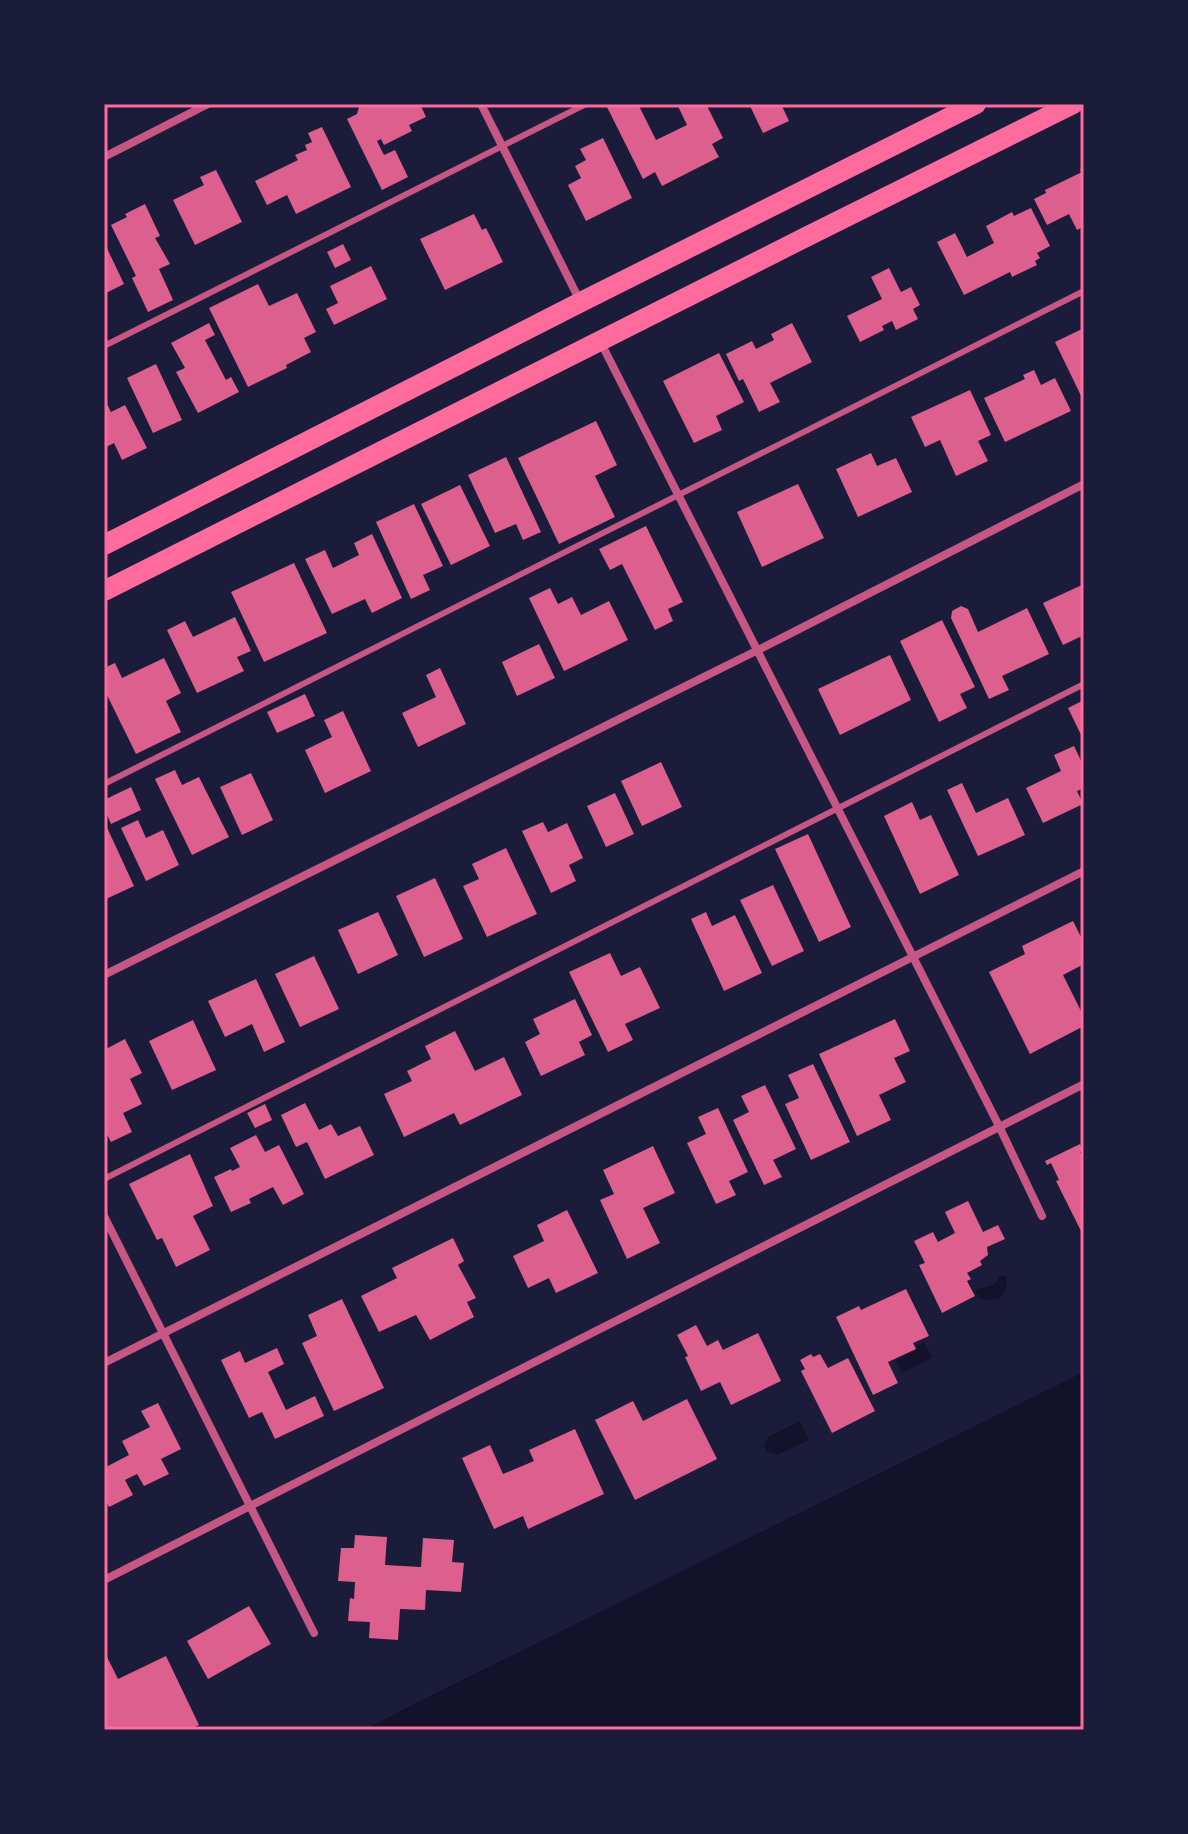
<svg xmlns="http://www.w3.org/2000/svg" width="1188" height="1834" font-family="Bitter,serif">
  <rect width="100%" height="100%" fill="#1b1b3a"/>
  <g fill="#12122b">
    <path d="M1000,1276H1005C1010,1284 1005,1292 1000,1298L988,1300L978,1298L974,1290L994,1285Z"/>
    <polygon points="924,1342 932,1358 902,1373 896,1360 916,1350 917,1346"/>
    <polygon points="1084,1372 1084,1730 364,1730 418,1702"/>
    <polygon points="800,1421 809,1440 777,1455 767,1452 764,1446 768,1437"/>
  </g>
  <g fill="#dd5f8e">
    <polygon points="365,104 374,106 379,104 420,104 426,117 409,125 412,131 384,145 381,139 377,141 384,155 395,150 408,177 382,190 347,119 357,114 359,107"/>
    <polygon points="613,104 638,104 656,140 687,125 677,104 706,104 723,138 712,144 719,157 662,186 655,172 643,179 607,107"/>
    <polygon points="749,104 781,104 789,121 763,133"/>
    <polygon points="322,127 351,187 296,214 287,195 267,205 255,181 298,160 295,155 307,150 305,145 312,142 308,133"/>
    <polygon points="603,138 632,198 586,221 568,185 581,178 575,166 586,160 580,149"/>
    <polygon points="1084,167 1084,235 1081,228 1077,230 1069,214 1047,225 1034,199 1046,193 1045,190 1082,172 1080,169"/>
    <polygon points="216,170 242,222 195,245 173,200 204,185 200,177"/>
    <polygon points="145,204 160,236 155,238 170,264 159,269 173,300 148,312 132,278 136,276 111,225 127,217 125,214"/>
    <polygon points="1031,208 1050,246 1037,253 1040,258 1035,261 1037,265 1012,277 1010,272 964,295 937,242 955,233 967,257 994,243 986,226 1012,212 1014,216"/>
    <polygon points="474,214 482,230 486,228 503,262 445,290 420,239"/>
    <polygon points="104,242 124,284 104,294"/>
    <polygon points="343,244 351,260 335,268 327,252"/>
    <polygon points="371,266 387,299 334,325 326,309 338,303 330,286"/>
    <polygon points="889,268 901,292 911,287 920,305 913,309 918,319 896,330 892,321 882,326 884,330 860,342 847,316 882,299 871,277"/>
    <polygon points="258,284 269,306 297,293 316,332 304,338 311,352 286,365 287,368 248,387 209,308"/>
    <polygon points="209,323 215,335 205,340 226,380 231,377 239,392 198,413 176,372 185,368 171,343"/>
    <polygon points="792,323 812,362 770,383 780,402 759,412 743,379 739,381 726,354 752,341 756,349 774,340 771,334"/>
    <polygon points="1084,328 1084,402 1055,342"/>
    <polygon points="719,353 744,402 716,416 722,430 694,443 663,381"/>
    <polygon points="156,364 182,420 153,433 127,378"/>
    <polygon points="1034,370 1041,385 1055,378 1071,411 1005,442 984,398 1025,379 1023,375"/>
    <polygon points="970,390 991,435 978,441 988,461 956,476 940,440 925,447 911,417"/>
    <polygon points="104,398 111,412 125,405 147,448 122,460 114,443 104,448"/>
    <polygon points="596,421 617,465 595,476 615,517 559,544 518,458"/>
    <polygon points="871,453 877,466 896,458 912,492 858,517 836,469"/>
    <polygon points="506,457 541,532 523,540 516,524 495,533 468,475"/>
    <polygon points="798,484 824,538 762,567 737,512"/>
    <polygon points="460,485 490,546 451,565 421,504"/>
    <polygon points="414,504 443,566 423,575 430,590 411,599 376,522"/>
    <polygon points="646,526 683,602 668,609 673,621 655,630 622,564 610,570 599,549"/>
    <polygon points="372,534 402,598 372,613 365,599 332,614 305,559 325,550 333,568 359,555 354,543"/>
    <polygon points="294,563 327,633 264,662 231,592"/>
    <polygon points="1084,584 1084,635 1063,645 1043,603"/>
    <polygon points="550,588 558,604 572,597 581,615 609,601 628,640 564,671 529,598"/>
    <polygon points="961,606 968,609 978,632 1027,608 1049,654 1002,676 1009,690 989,699 951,618 952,611"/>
    <polygon points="235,617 251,651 237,657 244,671 197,693 167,630 185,621 193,637"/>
    <polygon points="942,620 975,687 960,694 967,708 939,722 900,641"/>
    <polygon points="539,644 555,678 517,696 502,662"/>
    <polygon points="890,655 911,700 840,735 818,689"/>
    <polygon points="164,658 181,693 166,701 181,732 136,754 104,689 104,668 115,663 122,678"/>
    <polygon points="440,668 466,724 418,747 402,713 436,697 426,675"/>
    <polygon points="305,694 315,716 277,733 267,712"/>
    <polygon points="1084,700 1084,741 1068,708"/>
    <polygon points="343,711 371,771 325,793 305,750 332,737 324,720"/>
    <polygon points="1074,746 1084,767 1084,788 1077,791 1083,804 1043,823 1026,788 1061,771 1054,755"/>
    <polygon points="661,762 682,807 642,826 621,781"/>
    <polygon points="175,770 182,785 199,777 229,837 192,855 155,779"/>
    <polygon points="251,773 273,820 242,835 220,787"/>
    <polygon points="962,783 976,813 1008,798 1025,835 978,856 947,790"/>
    <polygon points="131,787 141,810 111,824 104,808 104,800"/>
    <polygon points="615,793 634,834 606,847 587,806"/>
    <polygon points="912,802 920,820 931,815 959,875 920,894 884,816"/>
    <polygon points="138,820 146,838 163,830 179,865 146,881 121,828"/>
    <polygon points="104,821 134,886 104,900"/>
    <polygon points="543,822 548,832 567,823 583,858 569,865 576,881 551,893 522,831"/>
    <polygon points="808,834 851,927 819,942 775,849"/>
    <polygon points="506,848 537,914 487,937 463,886 479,879 472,864"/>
    <polygon points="435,878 463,939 424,957 396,896"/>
    <polygon points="773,885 804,951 772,966 740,900"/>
    <polygon points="378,912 398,955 358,974 338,930"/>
    <polygon points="706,912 712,926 735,915 762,973 724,991 691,919"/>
    <polygon points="1073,921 1084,943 1084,964 1063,975 1084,1017 1084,1026 1030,1054 989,972 1025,954 1022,946"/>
    <polygon points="610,953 621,976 640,967 660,1008 625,1024 633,1040 608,1052 569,972"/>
    <polygon points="314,956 339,1009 300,1027 275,974"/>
    <polygon points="256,979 285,1042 264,1052 252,1024 225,1037 208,1001"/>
    <polygon points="575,999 592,1035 579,1042 585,1055 541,1076 525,1042 540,1034 533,1019"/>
    <polygon points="895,1019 910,1051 894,1058 906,1082 879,1095 891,1120 857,1136 819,1054"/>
    <polygon points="193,1020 216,1070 172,1090 149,1041"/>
    <polygon points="455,1031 475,1071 504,1057 522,1095 460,1125 454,1113 404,1137 384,1094 412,1081 407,1071 431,1059 425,1046"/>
    <polygon points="125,1039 142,1073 130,1079 142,1104 123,1113 132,1132 111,1142 104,1129 104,1050"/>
    <polygon points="813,1064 850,1142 811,1160 785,1104 799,1098 788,1075"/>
    <polygon points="765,1085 796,1149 773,1160 782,1177 764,1185 733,1120 749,1112 741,1096"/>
    <polygon points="305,1103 319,1130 331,1124 338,1136 360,1126 374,1155 325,1179 307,1142 296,1147 281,1115"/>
    <polygon points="265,1104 272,1120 255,1128 247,1113"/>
    <polygon points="718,1108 748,1172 729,1181 736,1195 716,1204 687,1143 706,1134 698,1117"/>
    <polygon points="256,1135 265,1152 279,1145 304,1194 283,1205 273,1187 249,1199 251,1203 231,1212 214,1177 231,1169 232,1171 240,1167 230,1148"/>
    <polygon points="1080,1144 1083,1150 1080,1152 1084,1161 1084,1237 1056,1181 1059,1180 1051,1163 1047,1165 1045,1161"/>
    <polygon points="653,1146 675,1193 643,1208 660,1243 627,1259 600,1200 614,1194 603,1170"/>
    <polygon points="190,1154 213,1206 193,1216 210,1250 176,1267 162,1238 157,1240 129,1184"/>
    <polygon points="968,1201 983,1232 998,1225 1005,1239 987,1247 988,1255 980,1261 982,1265 967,1273 971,1279 967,1281 975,1296 942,1313 919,1265 925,1263 914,1241 933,1232 938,1242 955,1233 945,1212"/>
    <polygon points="567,1210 598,1273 556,1293 549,1278 528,1288 513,1256 544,1241 537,1225"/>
    <polygon points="453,1238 464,1261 458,1265 476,1298 467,1302 474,1317 430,1340 416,1315 379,1332 361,1296 397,1278 392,1268"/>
    <polygon points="906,1289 929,1336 913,1343 916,1349 888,1362 898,1383 873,1395 836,1317 859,1306 861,1310"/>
    <polygon points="342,1299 384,1388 334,1411 302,1343 317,1336 308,1315"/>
    <polygon points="696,1325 707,1346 718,1340 723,1350 758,1333 781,1381 731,1405 720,1382 701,1391 685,1357 688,1356 677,1335"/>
    <polygon points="277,1348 284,1364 268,1372 286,1410 315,1396 324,1416 275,1439 262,1412 249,1418 221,1360 240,1351 245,1363"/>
    <polygon points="811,1354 813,1357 820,1354 828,1368 848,1358 875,1411 832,1433 801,1371 805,1369 800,1360"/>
    <polygon points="687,1399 717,1459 635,1500 595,1420 633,1401 643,1421"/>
    <polygon points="158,1403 181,1449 161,1459 169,1474 144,1486 137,1474 125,1480 133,1495 109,1507 104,1497 104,1468 129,1455 122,1441 150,1427 141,1411"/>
    <polygon points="575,1429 604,1494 528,1529 523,1516 494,1529 462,1458 490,1445 503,1474 534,1461 529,1450"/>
    <polygon points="355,1535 387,1537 385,1565 421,1567 423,1538 454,1540 452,1562 464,1563 461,1592 426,1590 425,1610 400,1609 398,1640 369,1638 370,1622 348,1621 350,1598 354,1599 355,1582 338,1581 341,1548 354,1548"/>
    <polygon points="249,1606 271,1644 208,1679 187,1641"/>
    <polygon points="106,1655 118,1679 166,1656 199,1725 188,1730 107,1730 104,1724 104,1656"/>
  </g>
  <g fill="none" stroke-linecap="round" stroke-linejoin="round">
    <g stroke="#c65784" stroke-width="6">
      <polyline points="104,346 586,104"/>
      <polyline points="104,784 1084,291"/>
      <polyline points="104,1179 1084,684"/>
    </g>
    <g stroke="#c65784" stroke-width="8">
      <polyline points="481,104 580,301"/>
      <polyline points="104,157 208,104"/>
      <polyline points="600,341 999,1126 1042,1216"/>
      <polyline points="104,975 758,650 1084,484"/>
      <polyline points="104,1216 314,1633"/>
      <polyline points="104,1363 1084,871"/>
      <polyline points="104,1580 1084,1084"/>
    </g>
    <g stroke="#ff6b9d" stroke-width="20">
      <polyline points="104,545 581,302 976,104"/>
      <polyline points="104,591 806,237 1073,104"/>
    </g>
  </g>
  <rect width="1188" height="1834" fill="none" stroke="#1b1b3a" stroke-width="212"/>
  <rect x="106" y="106" width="976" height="1622" fill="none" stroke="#ff6b9d" stroke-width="3"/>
</svg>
